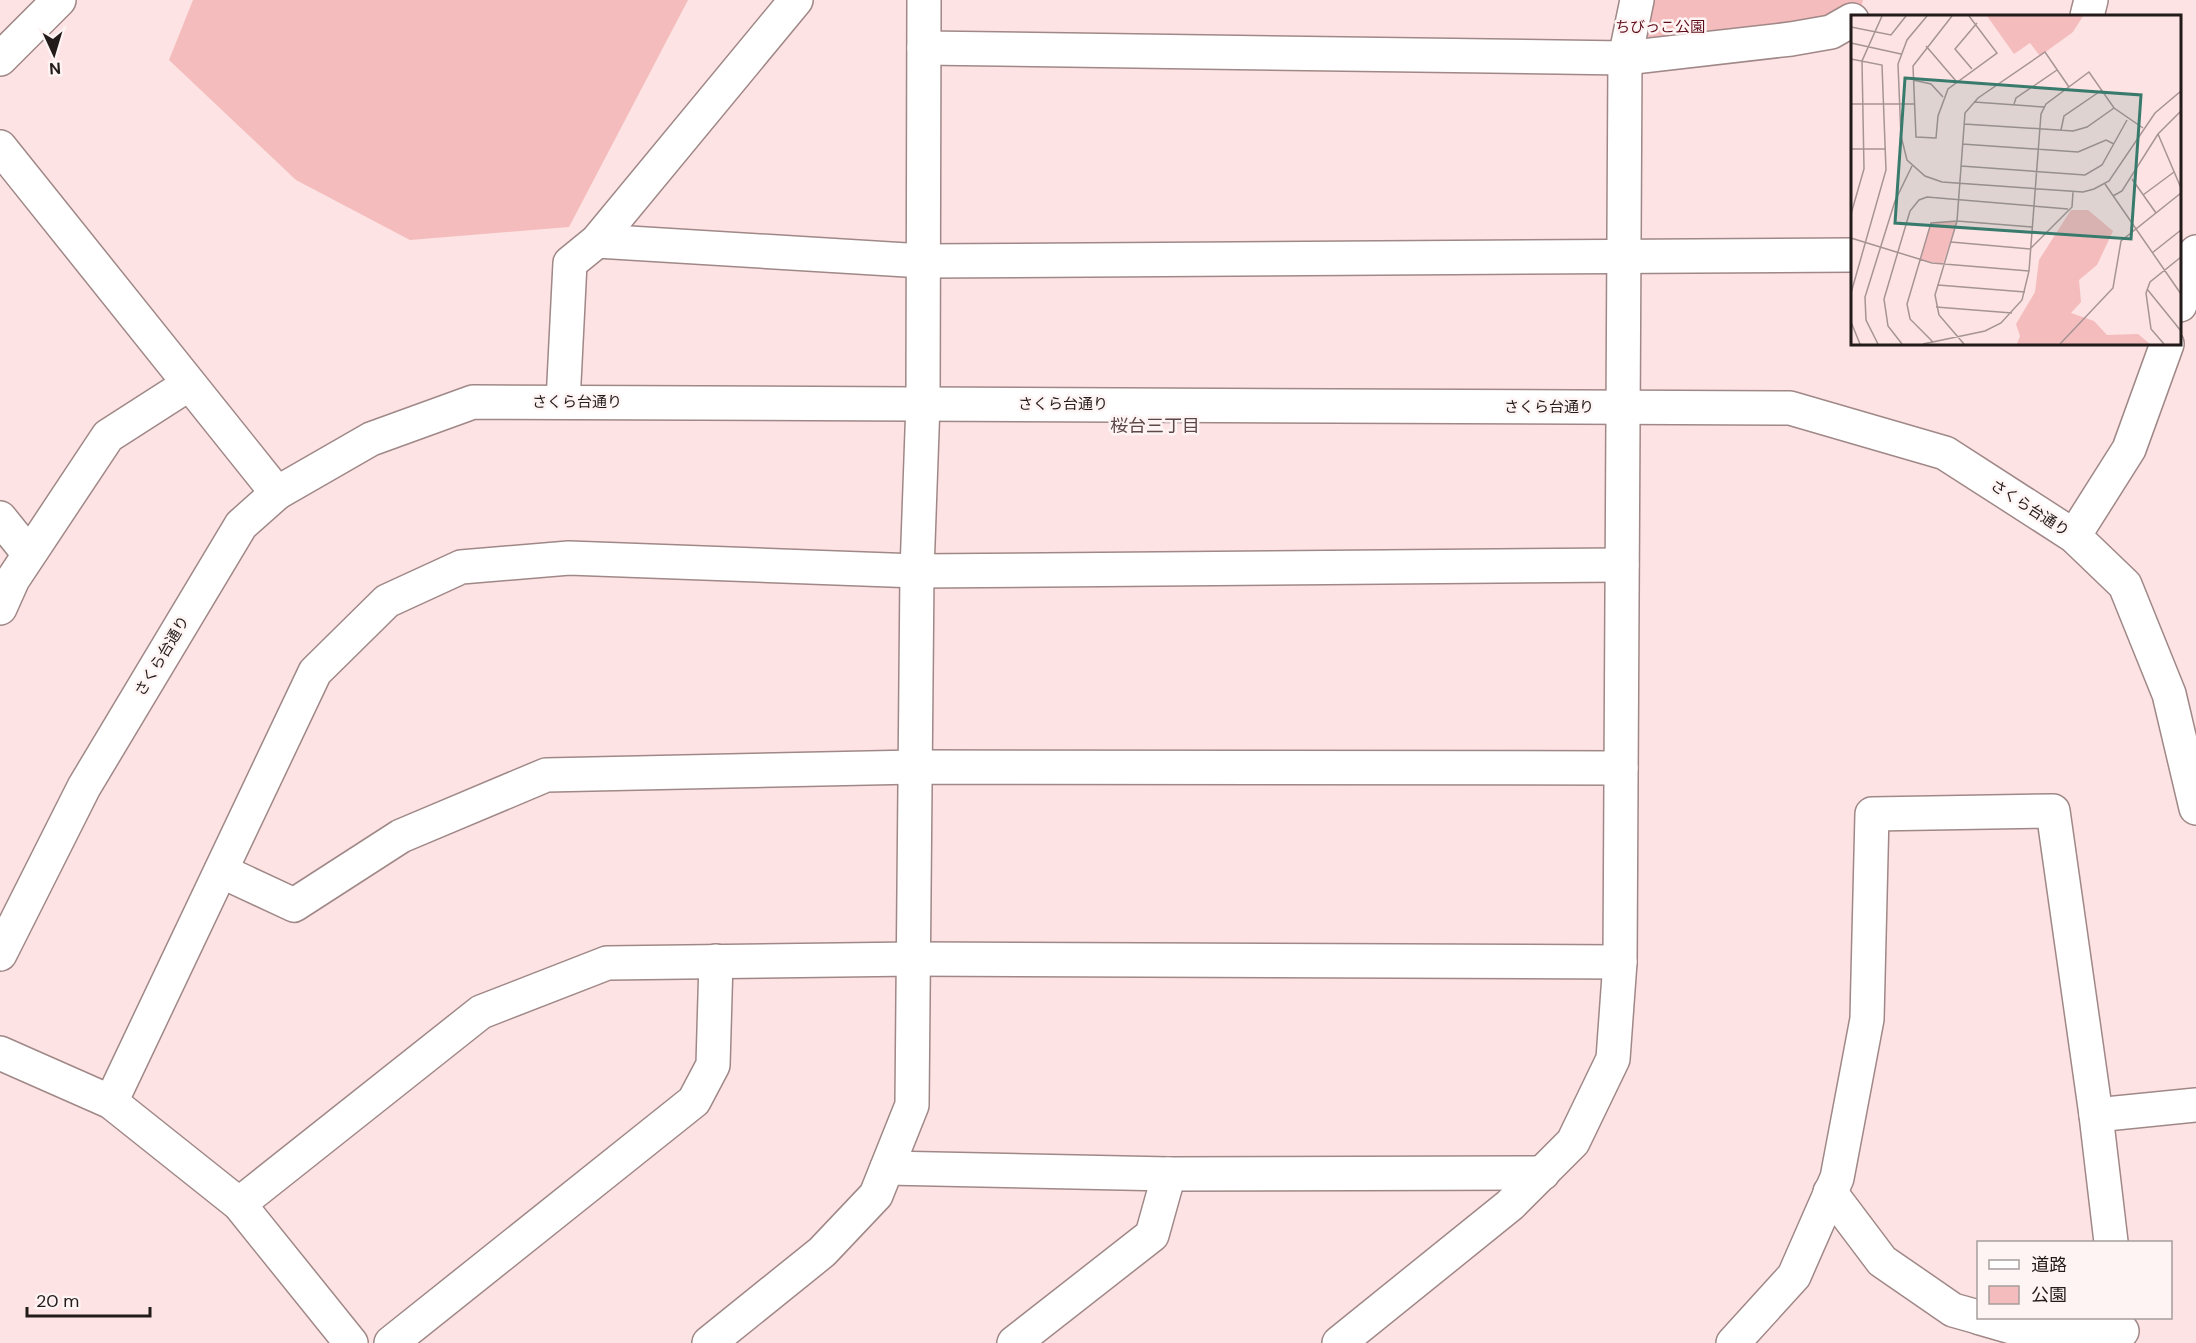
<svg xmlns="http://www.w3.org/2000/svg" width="2196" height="1343" font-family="'DM Sans','Noto Sans JP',sans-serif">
  <rect width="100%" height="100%" fill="#fde3e3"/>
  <g fill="#f4bcbc">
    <polygon points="193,0 688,0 569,227 410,240 296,180 169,60"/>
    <polygon points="1638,0 1863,0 1859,16 1625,58"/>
  </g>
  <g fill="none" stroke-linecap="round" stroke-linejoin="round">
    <g stroke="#9f8887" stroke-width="36">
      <g id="minor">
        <polyline points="2087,16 2091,0"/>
        <polyline points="924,48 1625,58 1791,39 1831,32 1852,20"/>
        <polyline points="0,59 59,0"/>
        <polyline points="0,147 277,493"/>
        <polyline points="597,241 923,261 1852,255"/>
        <polyline points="2180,305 2196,252"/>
        <polyline points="563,402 570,263 597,241 796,0"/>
        <polyline points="0,518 29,554"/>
        <polyline points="2074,536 2129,449 2167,344"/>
        <polyline points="0,608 13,579 108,436 189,384"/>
        <polyline points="221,871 294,905 401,836 546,775 915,767 1621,768"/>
        <polyline points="0,954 84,787 241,525 277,493 371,439 473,402 1790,408 1945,453 2074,536 2125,585 2169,694 2196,808"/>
        <polyline points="0,1053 111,1102 239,1204 351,1343"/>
        <polyline points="111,1102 315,672 387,601 461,567 569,558 917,571 1622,565"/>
        <polyline points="2096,1115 2196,1105"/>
        <polyline points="887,1168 1169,1174 1543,1173"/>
        <polyline points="1830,1192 1882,1261 1953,1310 1978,1317"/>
        <polyline points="239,1204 481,1012 607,963 914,959 1620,962"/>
        <polyline points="1980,1318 2036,1334 2122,1331"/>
        <polyline points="391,1343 694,1101 713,1065 716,961"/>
        <polyline points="709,1343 822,1252 876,1195 912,1105 917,571 923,403 924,0"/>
        <polyline points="1014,1343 1152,1235 1169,1174"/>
        <polyline points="1339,1343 1510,1205 1573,1142 1613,1059 1620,962 1625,58 1637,0"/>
        <polyline points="1733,1343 1794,1276 1837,1178 1867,1019 1872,814 2053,811 2096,1115 2111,1242"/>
      </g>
    </g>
    <use href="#minor" stroke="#fff" stroke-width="33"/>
  </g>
  <g text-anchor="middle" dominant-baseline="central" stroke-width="5" stroke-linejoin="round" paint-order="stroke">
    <g font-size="15" fill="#5f0d1a" stroke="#fff4f4">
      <text x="1660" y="27">ちびっこ公園</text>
    </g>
    <g font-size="15" fill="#231b1a" stroke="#fff4f4">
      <text x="577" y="402">さくら台通り</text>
      <text x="1063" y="404">さくら台通り</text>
      <text x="1549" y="407">さくら台通り</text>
      <text transform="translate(2030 508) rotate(33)">さくら台通り</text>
      <text transform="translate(162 656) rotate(-59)">さくら台通り</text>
    </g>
    <g font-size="18" fill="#5d4848" stroke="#fff4f4">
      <text x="1155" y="426">桜台三丁目</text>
    </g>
  </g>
  <g transform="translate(1851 15)">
    <rect width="330" height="330" fill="#fde3e3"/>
    <path d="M136,1H232L222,17L189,41L179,28L163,39ZM220,195H237L262,216L246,250L228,265L230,287L220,298L243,306L256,320L287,319L299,329H166L169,321L165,309L184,277L188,245ZM106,206L92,249L69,245L80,208Z" fill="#f4bcbc"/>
    <path fill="none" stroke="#a69393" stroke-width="1.5" d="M76,1L56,25L47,49L50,121L56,145L74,161L91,167L232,177L243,174L258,166L304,98L330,76M101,1L62,51L65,122L85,123L87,101L97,74L146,38L118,1M0,12L40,20L55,1M0,28L50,39M75,31L105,66M0,44L31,50L35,155L0,278M121,54L104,34L126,8M62,65L80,69L92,82M123,87L193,92M0,89H63M163,89L165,83L206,55M113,109L222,116L236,112L263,93M210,115L213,101L251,75M307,119L330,173M111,129L227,137L255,125L263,129M0,134H35M110,151L234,160L251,150L276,105M281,164L305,198M254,169L330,279M292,180L323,157M262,181L271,176L307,119L330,96M0,199L13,154L11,46L31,1M0,223L81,248L178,256M100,227L179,234L221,192L222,177M301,238L330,215M87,270L174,277M296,274L330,316M85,292L161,298M0,307L9,329M82,327L59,304L56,289L80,208L106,206L181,212M27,329L15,305L14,282L44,186L61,151M51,329L37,311L33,284L59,196L68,185L76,182L217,194M72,329L134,316L150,308L171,285L178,256L190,99L195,89L238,57L263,93L292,113M113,329L88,300L84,280L106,206L114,98L127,83L194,37L218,72M209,329L262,273L270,226L330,178M313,329L300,314L295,278L299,267L330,242"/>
    <path fill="#387b6d" fill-opacity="0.15" stroke="#387b6d" stroke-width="3" d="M54,63L290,80L280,224L44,208Z"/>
    <rect width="330" height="330" fill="none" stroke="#231b1a" stroke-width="3"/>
  </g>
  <rect x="1977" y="1241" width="195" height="78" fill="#fff4f4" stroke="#a79d9d" stroke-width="1.5"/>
  <rect x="1989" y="1260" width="30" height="9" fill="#ffffff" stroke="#a79d9d" stroke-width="1.5"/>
  <text x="2031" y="1271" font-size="18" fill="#231b1a">道路</text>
  <rect x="1989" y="1286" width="30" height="18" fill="#f4bcbc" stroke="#a79d9d" stroke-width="1.5"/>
  <text x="2031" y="1301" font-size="18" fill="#231b1a">公園</text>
  <g transform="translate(54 54) rotate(176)" stroke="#fff4f4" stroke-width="4.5" paint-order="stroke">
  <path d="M0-4.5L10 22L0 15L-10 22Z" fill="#231b1a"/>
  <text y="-9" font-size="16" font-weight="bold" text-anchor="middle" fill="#231b1a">N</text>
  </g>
  <path d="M27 1307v9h123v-9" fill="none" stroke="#231b1a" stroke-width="3"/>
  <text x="36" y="1307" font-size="18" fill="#231b1a" stroke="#fff4f4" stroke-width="4.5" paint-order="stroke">20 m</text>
</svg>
